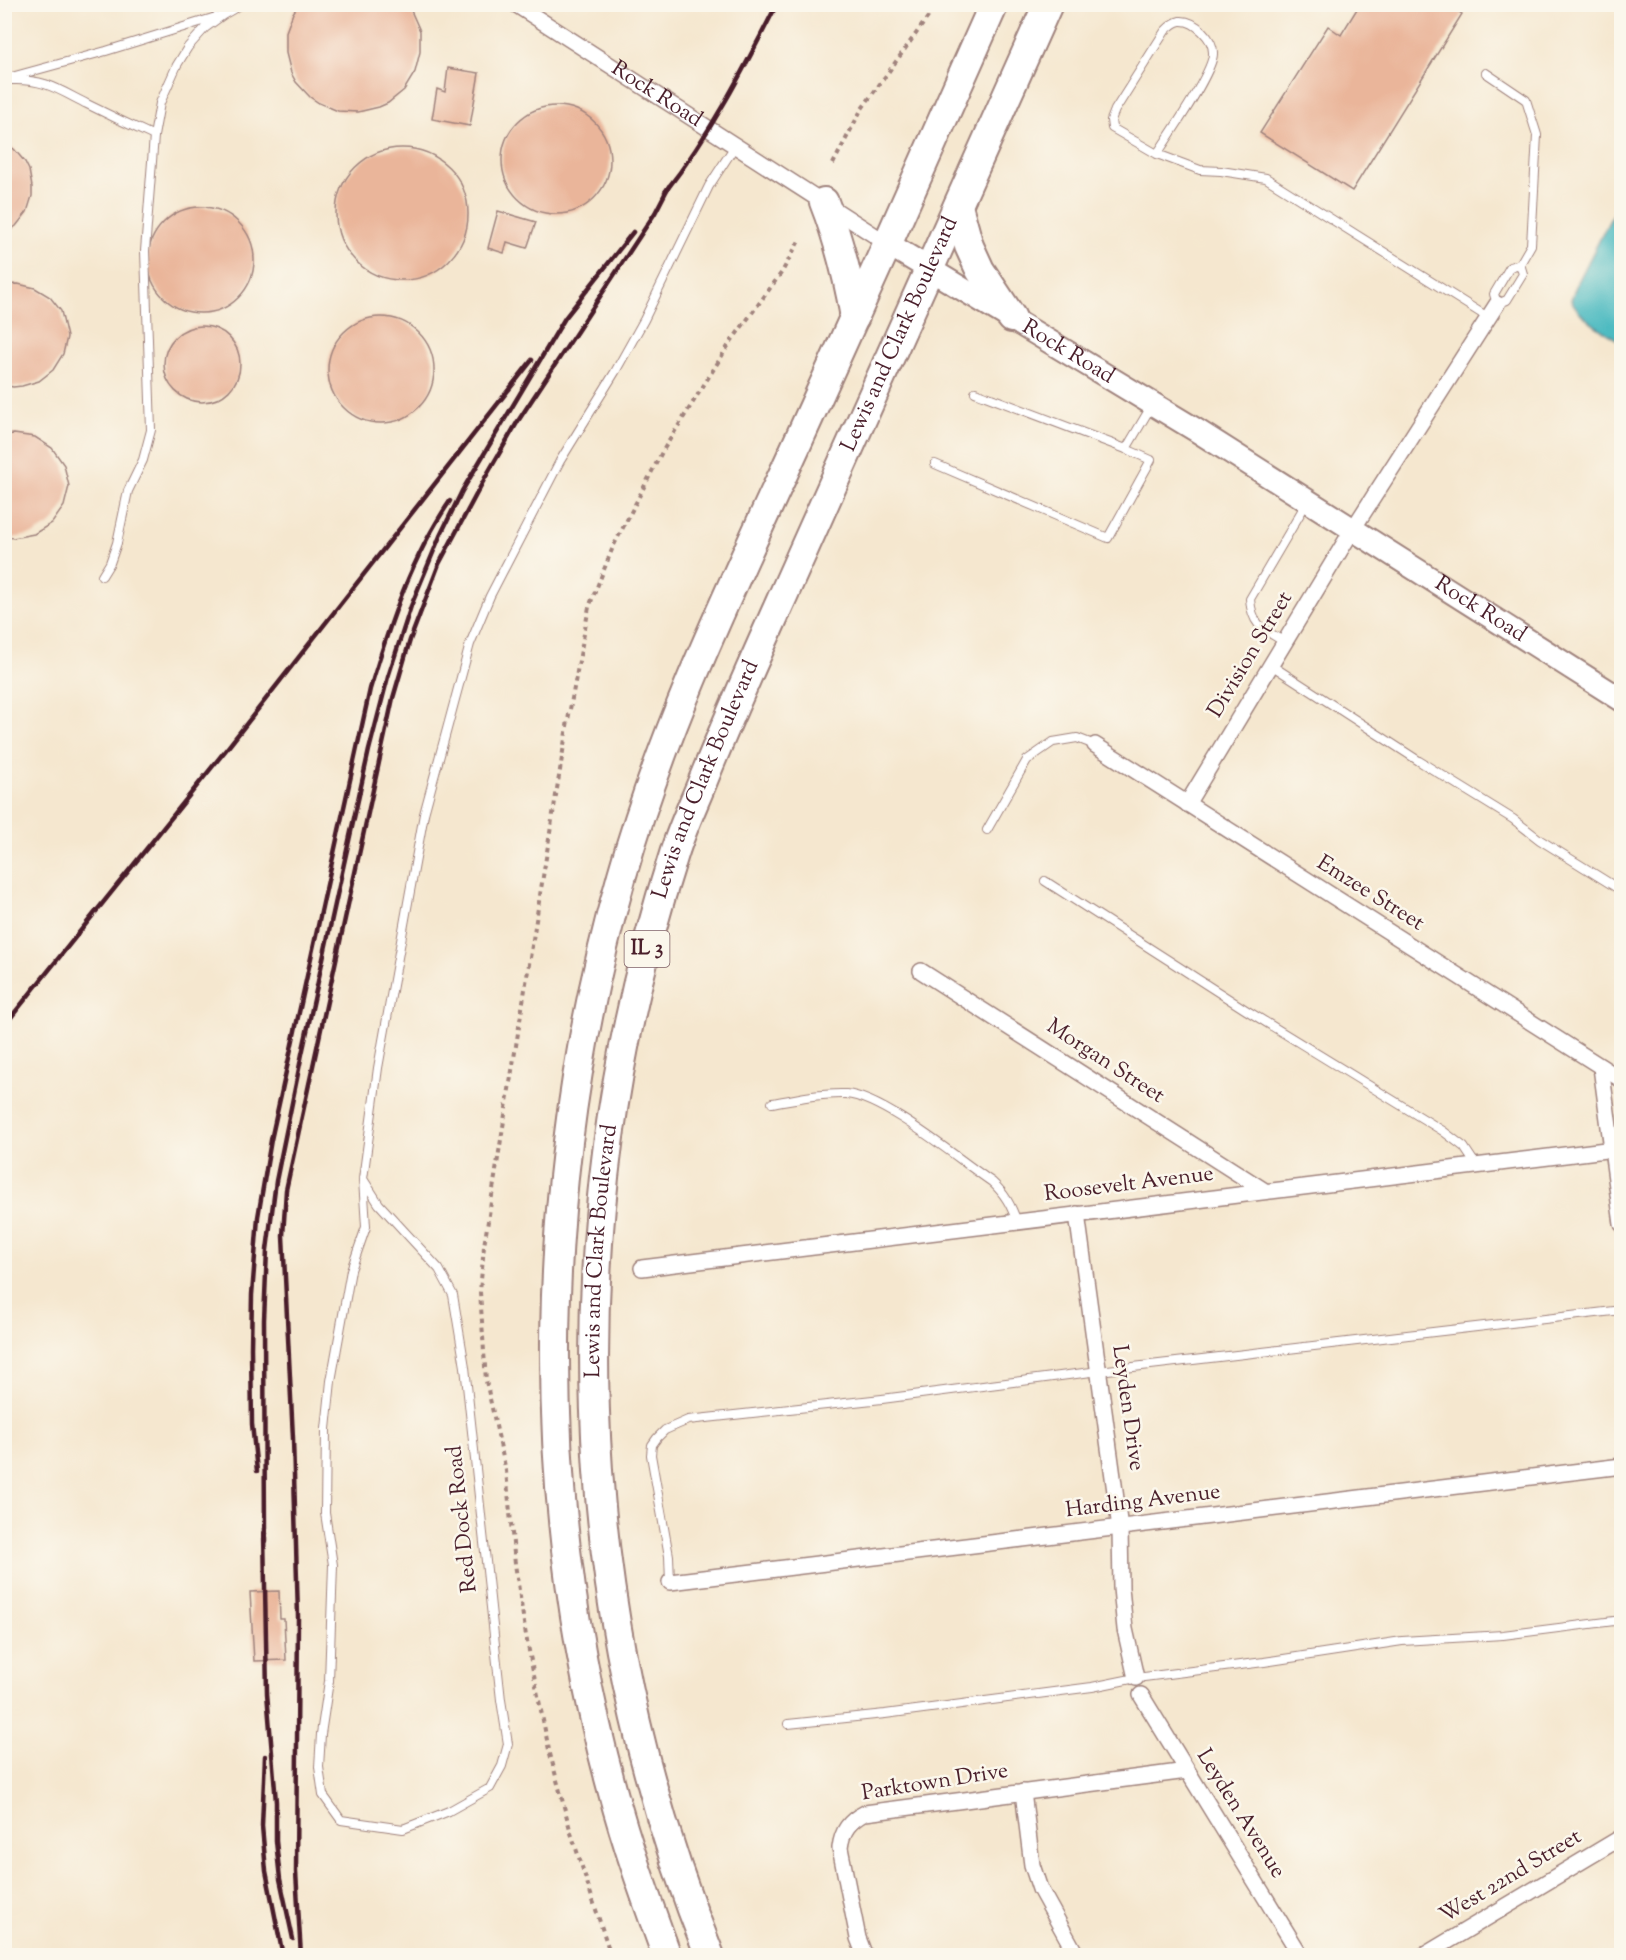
<svg xmlns="http://www.w3.org/2000/svg" width="1626" height="1960" font-family="'Sorts Mill Goudy',serif">
  <rect width="100%" height="100%" fill="#fbf7ec"/>
  <filter id="ink" filterUnits="userSpaceOnUse"><feTurbulence type="fractalNoise" baseFrequency=".0167" numOctaves="2"/><feDisplacementMap in="SourceGraphic" scale="12" xChannelSelector="R" yChannelSelector="G"/><feConvolveMatrix kernelMatrix="1 2 1 2 8 2 1 2 1" color-interpolation-filters="sRGB"/></filter>
  <filter id="wash" filterUnits="userSpaceOnUse"><feTurbulence type="fractalNoise" baseFrequency=".008" numOctaves="4" result="noise"/><feDisplacementMap in="SourceGraphic" scale="24" xChannelSelector="R" yChannelSelector="G"/><feGaussianBlur stdDeviation="1.35" result="paint"/><feColorMatrix in="noise" values="0 0 0 0 0 0 0 0 0 0 0 0 0 0 0 0 0 1.4 0 .05"/><feComposite in="paint" operator="in"/></filter>
  <g filter="url(#wash)">
    <rect width="100%" height="100%" fill="#f5e7cf"/>
    <path fill="#4ab9c0" stroke="#4a6c76" stroke-width="1.5" d="M1621,198V342C1603,331 1582,320 1571,300L1576,286Z"/>
    <g id="blocks">
      <g fill="#eab59a">
        <polygon points="299,4 408,4 420,31 420,52 415,72 404,90 388,103 379,107 358,112 338,111 319,103 310,97 296,82 291,73 286,53 286,32 293,13"/>
        <polygon points="1360,4 1447,4 1462,14 1352,191 1260,133 1328,26 1341,35"/>
        <polygon points="448,68 479,73 470,126 432,119 437,89 445,92"/>
        <circle cx="556" cy="160" r="54"/>
        <polygon points="4,143 14,149 25,162 29,170 32,187 32,196 27,212 16,226 4,234"/>
        <circle cx="402" cy="214" r="66"/>
        <circle cx="201" cy="260" r="53"/>
        <polygon points="498,211 536,222 527,248 507,242 504,253 488,248"/>
        <polygon points="18,284 35,288 50,297 61,311 67,337 63,354 53,370 39,381 22,386 13,387 4,385 4,285"/>
        <circle cx="381" cy="370" r="53"/>
        <circle cx="202" cy="364" r="38"/>
        <polygon points="14,434 35,437 52,448 64,465 69,486 64,506 52,523 34,534 13,538 4,536 4,435"/>
        <polygon points="279,1591 280,1619 284,1619 286,1660 254,1661 250,1592"/>
      </g>
    </g>
  </g>
  <g filter="url(#ink)">
    <use href="#blocks" fill-opacity="0" stroke="#a0837d" stroke-width="1.5"/>
    <g fill="none" stroke-linecap="round" stroke-linejoin="round">
      <g stroke="#a0837d" stroke-width="10">
        <g id="lane">
          <polyline points="1486,73 1526,100 1537,135 1531,245 1520,264"/>
          <polyline points="4,79 106,51 216,17"/>
          <path d="M12,80C45,79 59,90 87,104C109,115 132,126 154,136"/>
          <path d="M1157,154C1169,136 1213,72 1213,54C1214,39 1195,20 1180,21C1174,22 1169,27 1165,31L1115,110L1111,120L1112,128L1157,154L1200,170L1221,171L1266,178L1489,318"/>
          <polygon points="1520,264 1523,274 1507,300 1497,304 1494,294 1510,267"/>
          <polyline points="975,392 1126,449"/>
          <polyline points="935,464 1108,538 1151,460 1126,449 1152,405"/>
          <polyline points="102,576 110,563 117,543 128,491 143,460 151,430 145,251 154,136 160,103 177,65 188,47 205,28 223,15 242,4"/>
          <path d="M1285,642C1263,629 1252,626 1250,599L1307,502"/>
          <polyline points="1271,665 1419,761 1513,819 1540,840 1622,891"/>
          <polyline points="987,830 1027,760 1053,742 1077,738 1095,745"/>
          <polyline points="1045,881 1246,1010 1443,1131 1464,1147 1476,1165"/>
          <path d="M772,1103C796,1099 821,1093 846,1094C884,1097 958,1159 992,1182C1005,1194 1011,1205 1017,1222"/>
          <polyline points="363,1179 379,1204 439,1269 453,1295 465,1367 501,1700 508,1744 502,1766 490,1788 449,1811 403,1829 341,1820 323,1795 319,1767 321,1734 329,1681 333,1565 325,1513 326,1429 331,1381 351,1270 366,1227 363,1179 378,1068 424,814 470,644 490,596 560,461 615,372 644,320 709,186 735,146"/>
          <polyline points="670,1582 669,1556 651,1455 652,1445 657,1438 665,1430 688,1420 882,1399 1099,1371 1622,1310"/>
          <polyline points="788,1724 885,1714 1092,1687 1136,1678 1264,1662 1402,1641 1503,1635 1622,1620"/>
        </g>
      </g>
      <g stroke="#a0837d" stroke-width="18">
        <g id="street">
          <path id="s1" d="M515,4L888,244"/>
          <polyline points="1095,745 1622,1080"/>
          <polyline points="1187,804 1353,529 1497,304"/>
          <polyline points="921,971 1265,1191"/>
          <polyline points="1601,1067 1622,1224"/>
          <polyline points="1077,1214 1120,1528 1121,1588 1125,1629 1136,1678"/>
          <polyline points="642,1268 1622,1148"/>
          <polyline points="670,1582 1622,1466"/>
          <polyline points="1141,1695 1301,1956"/>
          <polyline points="1023,1792 1032,1865 1040,1889 1077,1956"/>
          <path d="M865,1956L858,1938L840,1848C842,1831 849,1821 865,1813L1187,1771"/>
          <polyline points="1423,1956 1622,1837"/>
        </g>
      </g>
      <g stroke="#a0837d" stroke-width="26">
        <g id="secondary">
          <path id="s2" d="M888,244L1196,430L1622,700"/>
        </g>
      </g>
      <g stroke="#a0837d" stroke-width="32">
        <g id="highway">
          <path d="M824,202C839,240 848,277 855,317"/>
          <polyline points="958,206 969,246 980,270 1012,318"/>
          <path d="M667,1956C647,1901 627,1846 612,1789C531,1491 538,1171 622,875C664,726 732,586 796,446C863,299 929,152 994,4"/>
          <path id="s3" d="M710,1956C568,1604 557,1215 674,854C682,828 694,803 704,778C734,704 767,632 799,560C882,375 966,190 1048,4"/>
        </g>
      </g>
      <g stroke="#a0837d" stroke-width="4" stroke-dasharray="4.5 4.5" stroke-linecap="butt">
        <polyline points="833,164 861,110 928,17 934,4"/>
        <polyline points="611,1956 571,1833 549,1750 526,1636 515,1564 506,1471 486,1381 480,1292 484,1246 568,720 589,607 613,547 662,452 730,343 782,272 800,239"/>
      </g>
      <use href="#lane" stroke="#fff" stroke-width="8"/>
      <use href="#street" stroke="#fff" stroke-width="15"/>
      <use href="#secondary" stroke="#fff" stroke-width="22"/>
      <use href="#highway" stroke="#fff" stroke-width="28"/>
      <g stroke="#4a1f2b" stroke-width="4.5">
        <path d="M665,192C710,135 744,69 777,4"/>
        <polyline points="4,1026 229,746 532,360"/>
        <path d="M257,1471L252,1424L251,1348L252,1295L258,1217L271,1140L370,689C390,623 411,558 450,501"/>
        <polyline points="264,1533 267,1693 276,1802 276,1841 280,1879 293,1939"/>
        <polyline points="265,1541 264,1320 267,1250 276,1181 302,1054 369,750 388,677 411,606 440,536 462,491 565,318 633,232"/>
        <polyline points="265,1756 262,1826 266,1871 283,1956"/>
        <polyline points="301,1956 296,1872 298,1616 293,1438 283,1236 286,1190 393,698 410,640 439,564 485,478 518,421 655,213 669,186"/>
      </g>
    </g>
  </g>
  <g text-anchor="middle" dominant-baseline="central" stroke-width="5" stroke-linejoin="round" paint-order="stroke">
    <rect fill="#fbf7ec" stroke="#7f6065" stroke-width="1.5" x="624.5" y="931" width="45" height="36" rx="4.5"/>
    <g font-size="21" font-weight="bold" fill="#4a1f2b">
      <text x="647" y="949">IL 3</text>
    </g>
    <g font-size="22" fill="#4a1f2b" stroke="#fbf7ec">
      <text stroke="none"><textPath href="#s1" startOffset="168">Rock Road</textPath></text>
      <text stroke="none"><textPath href="#s3" startOffset="1692">Lewis and Clark Boulevard</textPath></text>
      <text stroke="none"><textPath href="#s2" startOffset="210">Rock Road</textPath></text>
      <text stroke="none"><textPath href="#s2" startOffset="696">Rock Road</textPath></text>
      <text transform="translate(1251 655) rotate(-59)">Division Street</text>
      <text stroke="none"><textPath href="#s3" startOffset="1206">Lewis and Clark Boulevard</textPath></text>
      <text transform="translate(1370 894) rotate(32)">Emzee Street</text>
      <text transform="translate(1105 1062) rotate(33)">Morgan Street</text>
      <text transform="translate(1129 1185) rotate(-7)">Roosevelt Avenue</text>
      <text stroke="none"><textPath href="#s3" startOffset="720">Lewis and Clark Boulevard</textPath></text>
      <text transform="translate(1127 1408) rotate(82)">Leyden Drive</text>
      <text transform="translate(1143 1502) rotate(-7)">Harding Avenue</text>
      <text transform="translate(463 1519) rotate(-96)">Red Dock Road</text>
      <text transform="translate(935 1783) rotate(-9)">Parktown Drive</text>
      <text transform="translate(1240 1814) rotate(58)">Leyden Avenue</text>
      <text transform="translate(1511 1877) rotate(-31)">West 22nd Street</text>
    </g>
  </g>
  <rect width="1626" height="1960" fill="none" stroke="#fbf7ec" stroke-width="24"/>
</svg>
